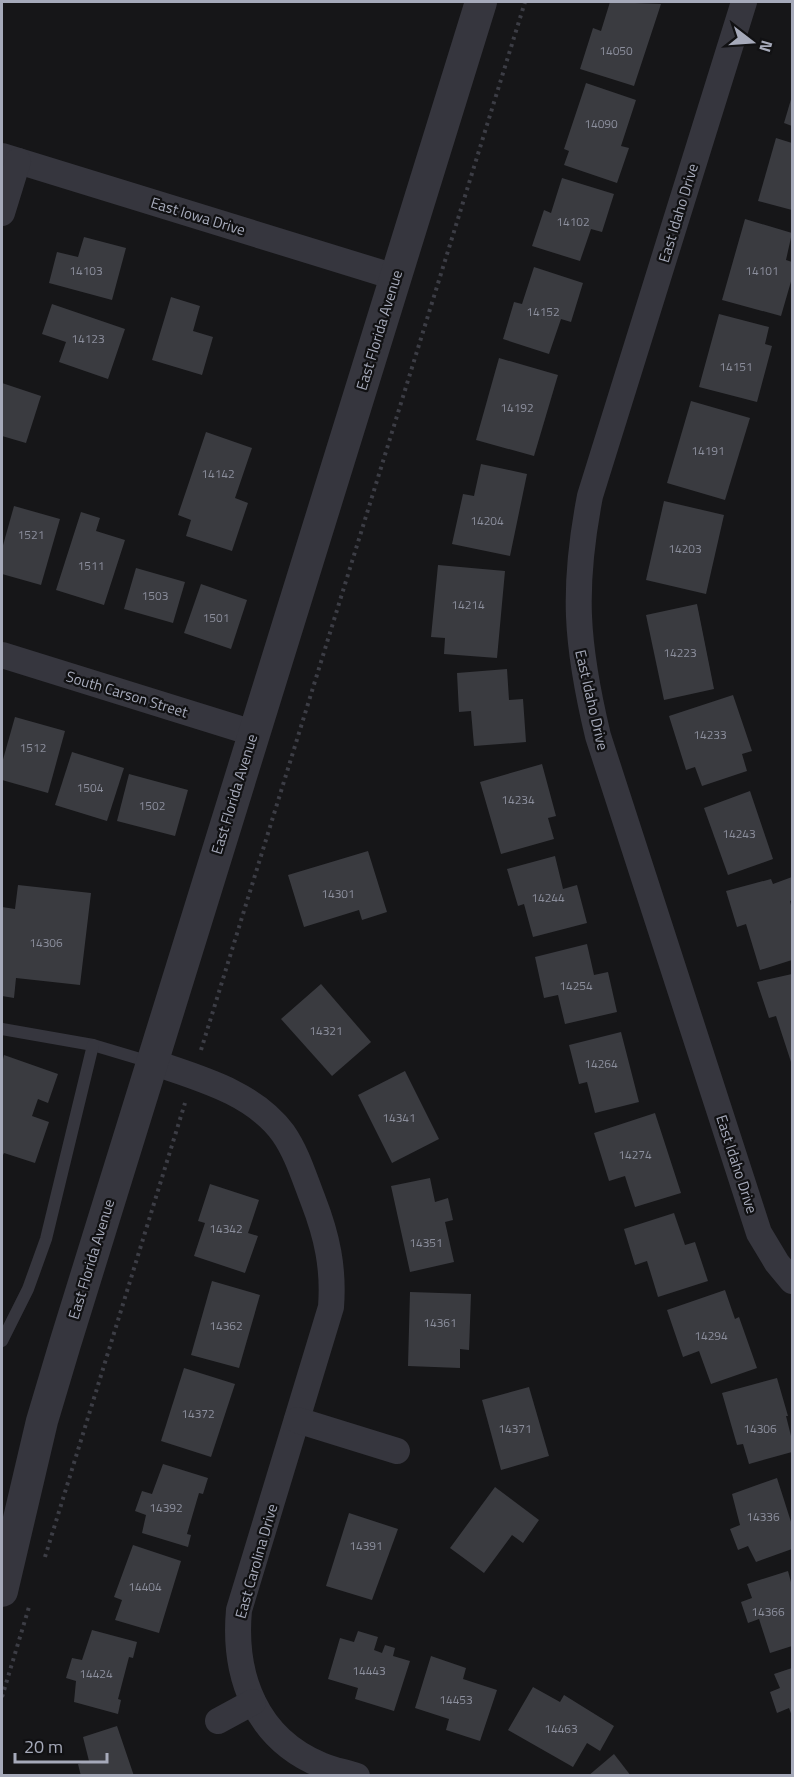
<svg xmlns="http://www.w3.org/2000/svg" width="794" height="1777" font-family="'Titillium Web',sans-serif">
  <rect width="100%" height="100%" fill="#161618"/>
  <g fill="#3a3b40">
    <polygon points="610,2 661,4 634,86 580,69 593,28 601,31"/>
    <polygon points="586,83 636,100 621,146 629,148 617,183 564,165 569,151 564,149"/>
    <polygon points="792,96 792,126 784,123"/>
    <polygon points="776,138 792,143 792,210 758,201"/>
    <polygon points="562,178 614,194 602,232 591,229 580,261 532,246 544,210 551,213"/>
    <polygon points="745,219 792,233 786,260 792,262 792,278 781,316 722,300"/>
    <polygon points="84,237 126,248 112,300 49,283 57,252 78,257"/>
    <polygon points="534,267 583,283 571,322 561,319 549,354 503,339 514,302 522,304"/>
    <polygon points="171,297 200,306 193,331 213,337 202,375 152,360"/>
    <polygon points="52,304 125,329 108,379 59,362 66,342 42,334"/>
    <polygon points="719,314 769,327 765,344 772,346 757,402 699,387"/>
    <polygon points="499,358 558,375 534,456 476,440"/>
    <polygon points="2,383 41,396 26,443 2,436"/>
    <polygon points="691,401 750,418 725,500 667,483"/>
    <polygon points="206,432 252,448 235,498 248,503 232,551 186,536 191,520 178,515"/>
    <polygon points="481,464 527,474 510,556 452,544 463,494 474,496"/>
    <polygon points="664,501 724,515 706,594 646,580"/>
    <polygon points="14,506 60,519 41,585 2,574 2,549"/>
    <polygon points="81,512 100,518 96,531 125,540 104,605 56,590"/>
    <polygon points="438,565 505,571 497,658 444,654 445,638 431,637"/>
    <polygon points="136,568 185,582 173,623 124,609"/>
    <polygon points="201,584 247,600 231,649 184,633"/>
    <polygon points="697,604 714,689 664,700 646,615"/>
    <polygon points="507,669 509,700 523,699 526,742 474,746 471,711 459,712 457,673"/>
    <polygon points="733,695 752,751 742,754 747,771 702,786 695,767 686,770 669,716"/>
    <polygon points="15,717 65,731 48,793 2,780 2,763"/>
    <polygon points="72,752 124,768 107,821 55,805"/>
    <polygon points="542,764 556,816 548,818 554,839 501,854 480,782"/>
    <polygon points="129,774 188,790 175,836 117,821"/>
    <polygon points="750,791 773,859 728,875 704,808"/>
    <polygon points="368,851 387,912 362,920 359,910 304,927 288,875"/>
    <polygon points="555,856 563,889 577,885 587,923 533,937 524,904 518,906 507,869"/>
    <polygon points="792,877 792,900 790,901 792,909 792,960 760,970 746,924 737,927 726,891 771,879 773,884"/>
    <polygon points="18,885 91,893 80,985 16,978 14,998 2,996 2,907 15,909"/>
    <polygon points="587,944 594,975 608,972 617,1012 565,1024 558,995 544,998 535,957"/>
    <polygon points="792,974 792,1065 776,1016 769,1018 757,982"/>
    <polygon points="321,984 371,1042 332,1076 281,1019"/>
    <polygon points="621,1032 639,1102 595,1113 587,1082 579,1084 569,1045"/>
    <polygon points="4,1055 58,1074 48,1103 38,1099 32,1116 49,1122 35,1163 4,1153 2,1157 2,1063"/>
    <polygon points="405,1071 439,1139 392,1163 358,1095"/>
    <polygon points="655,1113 681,1193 635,1207 625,1176 609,1181 594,1133"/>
    <polygon points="430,1178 435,1202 448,1198 453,1220 445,1222 454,1262 410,1272 391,1186"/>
    <polygon points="210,1184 259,1200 248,1233 258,1236 245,1273 194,1256 205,1223 198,1221"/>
    <polygon points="674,1213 685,1245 695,1242 708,1281 658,1297 647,1261 635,1265 624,1229"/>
    <polygon points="212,1281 260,1295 239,1368 191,1355"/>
    <polygon points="725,1290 735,1319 739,1317 757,1368 711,1384 699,1351 683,1357 667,1310"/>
    <polygon points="410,1292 471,1294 469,1350 460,1349 460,1368 408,1366"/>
    <polygon points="184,1368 235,1384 211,1457 161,1441"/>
    <polygon points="777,1378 788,1416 786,1416 792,1440 792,1452 749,1464 743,1444 737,1445 722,1393"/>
    <polygon points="529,1387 549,1456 501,1470 482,1400"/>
    <polygon points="163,1464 208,1478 203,1494 199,1493 187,1534 191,1535 188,1547 142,1533 146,1515 135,1511 142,1491 152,1494"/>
    <polygon points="777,1478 792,1525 792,1549 756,1562 748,1546 738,1550 730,1529 740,1525 732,1494"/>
    <polygon points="495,1487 539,1520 523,1543 512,1535 484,1573 450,1548"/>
    <polygon points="349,1513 398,1529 372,1600 326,1586"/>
    <polygon points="133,1545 181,1561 159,1633 115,1620 122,1600 114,1597"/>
    <polygon points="788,1571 792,1586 792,1646 770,1653 759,1619 748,1623 741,1602 752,1598 747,1584"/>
    <polygon points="92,1630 137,1642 133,1658 129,1657 118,1699 121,1700 118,1714 74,1702 76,1681 66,1678 72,1658 82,1660"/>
    <polygon points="358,1631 378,1637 374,1650 382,1653 385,1645 395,1648 393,1656 410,1661 394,1711 355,1699 358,1688 328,1679 340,1638 354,1642"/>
    <polygon points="431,1656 466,1668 463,1679 497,1690 480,1741 446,1730 449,1719 415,1708"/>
    <polygon points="792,1668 792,1716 789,1708 777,1713 770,1692 780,1688 774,1674"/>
    <polygon points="533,1687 560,1702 564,1695 614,1726 600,1751 587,1743 573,1767 508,1730"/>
    <polygon points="117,1726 134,1776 81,1776 78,1764 89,1761 83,1737"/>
    <polygon points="614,1754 631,1776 588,1776"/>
  </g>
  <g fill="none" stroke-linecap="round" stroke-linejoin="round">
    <g stroke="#3c3d45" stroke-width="4" stroke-dasharray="3 4.5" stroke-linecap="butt">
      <polyline points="201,1050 525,2"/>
      <polyline points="45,1557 185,1103"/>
      <polyline points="2,1697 29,1607"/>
    </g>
    <g stroke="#36363e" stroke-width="12">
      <polyline points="2,1029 93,1045 150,1062"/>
      <polyline points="2,1341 28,1289 46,1239 93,1045"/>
    </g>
    <g stroke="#36363e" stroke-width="26">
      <path d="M744,2L590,496C572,589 576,644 598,736L759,1233L777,1263L792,1281"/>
      <polyline points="2,156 395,277"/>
      <polyline points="2,213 18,161"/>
      <polyline points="2,655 253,733"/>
      <path d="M152,1062C198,1078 253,1092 283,1133C297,1153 304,1177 313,1200C327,1236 334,1268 331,1307L239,1610C233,1676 256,1738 321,1765C332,1770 345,1772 357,1776"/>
      <polyline points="297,1420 397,1451"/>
      <polyline points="218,1721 253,1702"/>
    </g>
    <polyline stroke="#36363e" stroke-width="32" points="2,1591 42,1421 65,1344 481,2"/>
  </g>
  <g text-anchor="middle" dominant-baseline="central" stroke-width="4.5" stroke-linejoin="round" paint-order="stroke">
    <g font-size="12" fill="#8b8e9c">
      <text x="616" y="50">14050</text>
      <text x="601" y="123">14090</text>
      <text x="573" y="221">14102</text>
      <text x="86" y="270">14103</text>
      <text x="762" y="270">14101</text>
      <text x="543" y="311">14152</text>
      <text x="88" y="338">14123</text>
      <text x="736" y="366">14151</text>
      <text x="517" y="407">14192</text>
      <text x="708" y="450">14191</text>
      <text x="218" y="473">14142</text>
      <text x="487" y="520">14204</text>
      <text x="31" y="534">1521</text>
      <text x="685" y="548">14203</text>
      <text x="91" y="565">1511</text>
      <text x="155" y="595">1503</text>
      <text x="468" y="604">14214</text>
      <text x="216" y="617">1501</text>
      <text x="680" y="652">14223</text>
      <text x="710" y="734">14233</text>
      <text x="33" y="747">1512</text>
      <text x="90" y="787">1504</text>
      <text x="518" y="799">14234</text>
      <text x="152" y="805">1502</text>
      <text x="739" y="833">14243</text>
      <text x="338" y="893">14301</text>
      <text x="548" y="897">14244</text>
      <text x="46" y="942">14306</text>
      <text x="576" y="985">14254</text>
      <text x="326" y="1030">14321</text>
      <text x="601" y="1063">14264</text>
      <text x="399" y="1117">14341</text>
      <text x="635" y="1154">14274</text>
      <text x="226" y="1228">14342</text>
      <text x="426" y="1242">14351</text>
      <text x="440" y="1322">14361</text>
      <text x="226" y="1325">14362</text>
      <text x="711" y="1335">14294</text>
      <text x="198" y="1413">14372</text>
      <text x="515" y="1428">14371</text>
      <text x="760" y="1428">14306</text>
      <text x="166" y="1507">14392</text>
      <text x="763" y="1516">14336</text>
      <text x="366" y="1545">14391</text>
      <text x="145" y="1586">14404</text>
      <text x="768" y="1611">14366</text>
      <text x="369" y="1670">14443</text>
      <text x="96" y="1673">14424</text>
      <text x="456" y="1699">14453</text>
      <text x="561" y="1728">14463</text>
    </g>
    <g font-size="15" fill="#a6aaba" stroke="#111113">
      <text transform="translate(678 213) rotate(-73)">East Idaho Drive</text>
      <text transform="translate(198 216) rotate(17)">East Iowa Drive</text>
      <text transform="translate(379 330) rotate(-73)">East Florida Avenue</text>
      <text transform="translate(127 694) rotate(17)">South Carson Street</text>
      <text transform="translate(592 700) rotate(77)">East Idaho Drive</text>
      <text transform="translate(234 794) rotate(-73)">East Florida Avenue</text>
      <text transform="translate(737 1164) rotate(72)">East Idaho Drive</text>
      <text transform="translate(91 1259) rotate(-73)">East Florida Avenue</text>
      <text transform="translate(256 1561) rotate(-74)">East Carolina Drive</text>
    </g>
  </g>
  <rect width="794" height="1777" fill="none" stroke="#a6aaba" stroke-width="6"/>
  <g transform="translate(752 42) rotate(107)" stroke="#111113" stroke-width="4.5" paint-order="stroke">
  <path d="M0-4.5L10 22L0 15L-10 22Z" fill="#a6aaba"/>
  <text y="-9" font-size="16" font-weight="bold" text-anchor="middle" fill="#a6aaba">N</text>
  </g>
  <path d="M15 1753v9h92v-9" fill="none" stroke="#a6aaba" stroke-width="3"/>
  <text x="24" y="1753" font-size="18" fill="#a6aaba" stroke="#111113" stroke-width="4.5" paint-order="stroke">20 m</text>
</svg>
